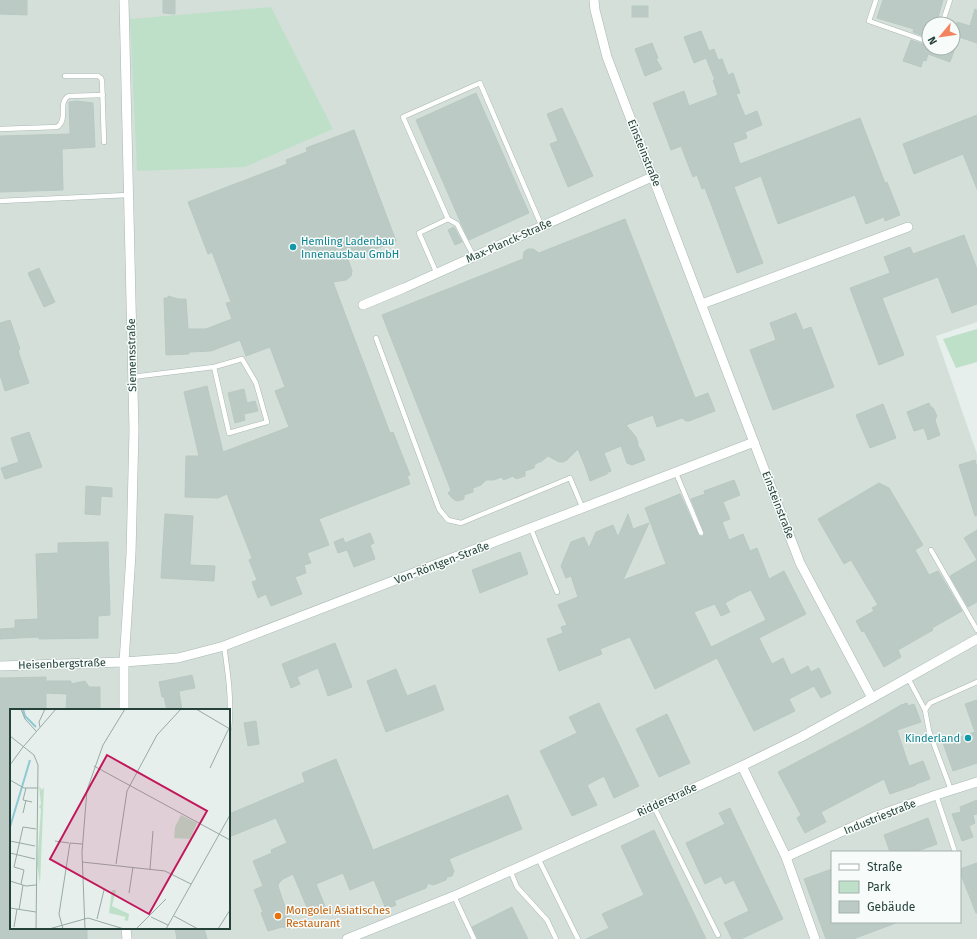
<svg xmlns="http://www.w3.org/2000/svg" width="977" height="939" font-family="'Fira Sans',sans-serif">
  <rect width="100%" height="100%" fill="#e6efeb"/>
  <path fill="#d4dfda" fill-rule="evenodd" d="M0,0H977V322L936,336L977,454V939H0ZM929,24H953V48H929ZM11,710H229V928H11ZM832,852H960V922H832Z"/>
  <g fill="#bfe0c8">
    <polygon points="271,7 333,129 245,167 137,171 130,19"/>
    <polygon points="977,329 977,362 956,368 943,339"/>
  </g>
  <g fill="#bbcac4" stroke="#b8c9c2" fill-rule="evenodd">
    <polygon points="0,0 27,0 27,15 0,14"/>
    <polygon points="163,0 175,0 175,14 163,13"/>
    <polygon points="883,0 943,0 936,24 929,24 929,38 913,32 914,29 877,18"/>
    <rect x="632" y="6" width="16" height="11"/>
    <polygon points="975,9 977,10 977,43 953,35 957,22 970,26"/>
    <polygon points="701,31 709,51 714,49 718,60 722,59 728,75 733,73 740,93 736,94 745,116 757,111 762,125 745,132 747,138 733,143 740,164 860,118 885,183 887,182 900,215 885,221 884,217 866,224 855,195 778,224 761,176 734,187 763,263 737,273 705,188 702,189 697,175 693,177 681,146 671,150 653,103 684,91 689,106 718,95 713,80 715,80 706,58 694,63 684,37"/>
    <polygon points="911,40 928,46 927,48 955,48 950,62 928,54 926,61 923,60 921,67 903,61"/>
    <polygon points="652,43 658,58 656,59 662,69 645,76 635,49"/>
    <polygon points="476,93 529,213 469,240 461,223 416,120"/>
    <polygon points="76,101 93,103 95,147 62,149 63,190 0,192 0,136 70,134 69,102 70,102"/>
    <polygon points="562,108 593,176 568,187 550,144 558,141 547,114"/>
    <polygon points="977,115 977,189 963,154 914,174 903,144"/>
    <polygon points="354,130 396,241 348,259 352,271 351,276 346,280 333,282 390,433 393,432 410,475 407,476 410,484 319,519 329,545 307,553 311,563 304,565 306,573 295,577 302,594 271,606 266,594 258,598 252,582 257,580 249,560 252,558 227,494 218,498 185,497 186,456 199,456 184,392 207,386 223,452 289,427 275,391 285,387 270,347 246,356 240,340 211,351 189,352 189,354 166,355 164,298 168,298 168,296 178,299 186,299 188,329 206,329 232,319 226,303 231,302 212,252 208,254 188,202 287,164 286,160 307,152 306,148"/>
    <polygon points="625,219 695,398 708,393 715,411 689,421 686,421 682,418 657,427 653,415 626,425 636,437 638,443 638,446 641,450 645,460 632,465 627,463 621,446 604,453 611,471 608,472 607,474 590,481 586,469 578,449 567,460 563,462 559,462 548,456 542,461 535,464 534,468 525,471 525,476 516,479 513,476 504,480 501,477 494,480 486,480 481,485 473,488 473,492 464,495 464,499 458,501 455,500 452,498 448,493 451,490 382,315 523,259 524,252 528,249 533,249 539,253"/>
    <polygon points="454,227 462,242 455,245 448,230"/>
    <polygon points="964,235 977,269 977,304 952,313 938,277 882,298 904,355 879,365 850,288 890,273 884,257 910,247 913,254"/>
    <polygon points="39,268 55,302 44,307 28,273"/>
    <polygon points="796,313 803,330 811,327 834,387 773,410 750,350 776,340 770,323"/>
    <polygon points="10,320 20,349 18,349 19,351 18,351 29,383 5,391 0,375 0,323"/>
    <polygon points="244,389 247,403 255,401 258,411 244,414 245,420 235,423 228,393"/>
    <polygon points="929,403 930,406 933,408 937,416 935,420 940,435 928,440 924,428 914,431 907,412"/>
    <polygon points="883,404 896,438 870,448 856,415"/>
    <polygon points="29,432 42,467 5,479 1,468 19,462 11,438"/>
    <polygon points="975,460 977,468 977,515 975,516 959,465"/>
    <path d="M734,480L740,495L723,502L730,519L722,522L729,540L743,534L750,551L757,548L769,579L784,571L806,614L759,638L772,664L783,658L791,675L808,666L811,672L819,668L831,693L821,698L814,686L789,699L795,711L754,731L717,658L655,689L630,637L600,649L602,654L559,671L547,639L563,633L561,627L567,625L558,605L578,597L571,576L566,578L561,566L571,542L584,537L589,548L596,532L613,525L618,537L628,514L633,529L649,523L623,580L650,570L666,564L645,508L680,494L698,534L699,536L702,537L704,535V532L691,499L705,494L704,491ZM751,590L766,620L711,647L694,612L715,604L721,616L730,612L725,603L739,595Z"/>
    <polygon points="879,483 889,488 923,545 915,550 929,575 938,571 962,611 932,628 933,630 898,650 901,657 884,667 864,631 862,632 856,621 874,611 872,608 878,605 851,560 844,564 818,519"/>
    <polygon points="86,486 112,488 112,497 101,496 100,515 85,514"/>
    <polygon points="165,514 193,516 190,565 215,566 214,581 161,578"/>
    <polygon points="977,530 977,602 968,607 950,576 977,560 964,538"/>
    <polygon points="370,533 374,543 370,545 375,559 354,567 348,552 347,550 338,553 334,542 343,538 345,543"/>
    <polygon points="108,542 110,615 98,616 98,638 39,639 39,637 0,639 0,629 15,628 15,620 38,619 36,554 58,553 58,543"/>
    <polygon points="520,552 528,574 480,593 472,570"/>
    <polygon points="335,643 352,687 328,696 318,668 297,677 300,684 291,688 282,664"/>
    <polygon points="396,669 407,696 435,685 444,710 386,732 367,681"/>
    <polygon points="192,675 195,688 179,691 182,710 167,710 164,697 162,697 159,682"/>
    <polygon points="46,677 46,681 71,681 71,684 85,681 89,687 100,687 100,710 66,710 67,694 46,693 46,710 11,710 11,928 87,928 87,939 0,939 0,678"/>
    <polygon points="977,700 977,763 953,771 943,743 975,732 965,704"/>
    <polygon points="599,703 639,786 614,798 604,776 587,785 597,805 572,816 540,751 577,733 569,717"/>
    <polygon points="907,703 908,706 914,704 921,722 897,730 909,766 923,761 930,779 916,784 916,785 890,794 884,779 821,812 826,822 805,833 797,818 801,815 778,772 865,726 901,705"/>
    <polygon points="667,714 690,763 659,777 636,729"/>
    <polygon points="256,721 259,744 248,746 244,723"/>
    <polygon points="336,759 373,850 508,795 522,829 449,859 454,871 452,876 447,877 446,880 433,885 428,883 426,888 396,900 394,900 396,905 386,909 374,880 350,890 343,873 316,884 327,911 311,917 293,874 283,879 279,883 278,886 288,916 294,920 289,929 282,927 268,931 261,913 263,912 254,890 263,886 253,861 272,853 271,850 287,843 276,818 229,837 229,814 305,782 302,773"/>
    <polygon points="977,800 977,814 973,815 975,823 969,826 973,837 962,841 952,814 961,812 960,807"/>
    <polygon points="730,808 783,919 741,939 732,939 724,923 749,911 734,880 725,884 721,876 705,884 686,843 725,824 719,813"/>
    <polygon points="928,818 937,844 915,852 890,852 884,835"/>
    <polygon points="654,830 706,939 586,939 609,928 602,914 644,895 621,846"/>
    <polygon points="977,863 977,913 976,913 960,872 960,869"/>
    <polygon points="832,869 832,922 896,922 896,923 853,939 826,939 804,879"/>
    <polygon points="512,907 528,939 478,939 472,927"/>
    <polygon points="175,928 204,928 207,939 177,939"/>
  </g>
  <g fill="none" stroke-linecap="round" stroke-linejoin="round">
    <g stroke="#a8b8b2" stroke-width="5.5">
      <g id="lane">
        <polyline points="876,0 869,21 929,42"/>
        <polyline points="942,24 950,0"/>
        <polyline points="65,76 98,76 101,78 102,81 104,142"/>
        <path d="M0,129L57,127C69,120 57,101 69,96L103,95"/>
        <polyline points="0,201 128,195"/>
        <polyline points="474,257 457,224 448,219 403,117 480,83 542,227"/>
        <polyline points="437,274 419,233 448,219"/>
        <polyline points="376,338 439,509 448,520 461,523 570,478 583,509"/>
        <polyline points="132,377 214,367 242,359 256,383 267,422 229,433 214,367"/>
        <polyline points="676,473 701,533"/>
        <polyline points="531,529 557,592"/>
        <polyline points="931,550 977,630"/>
        <path d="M224,646C228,673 232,701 229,729"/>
        <polyline points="908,678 925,710"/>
        <polyline points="951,790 929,731 925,710 930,703 977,682"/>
        <polyline points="936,795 955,852"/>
        <polyline points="654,807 718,935"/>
        <polyline points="538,858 578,939"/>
        <polyline points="510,870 517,887 547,920 556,939"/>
        <polyline points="454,896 474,939"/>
      </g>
    </g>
    <g stroke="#a8b8b2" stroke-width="10">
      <g id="street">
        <polyline points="124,0 134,430 131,554 124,662 124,710"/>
        <polyline points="594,0 595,10 607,57 800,563 872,698"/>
        <polyline points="702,304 908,227"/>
        <polyline points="363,305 404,288 654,176"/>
        <polyline points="0,666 124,662 178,658 224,646 754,442"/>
        <polyline points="742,766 786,857 874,817 936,795 977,782"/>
        <polyline points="786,857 815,939"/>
        <polyline points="126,928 127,939"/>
        <polyline points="347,939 454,896 631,817 742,766 801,737 872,698 977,639"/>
      </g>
    </g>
    <use href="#lane" stroke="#fff" stroke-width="4.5"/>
    <use href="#street" stroke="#fff" stroke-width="9"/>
  </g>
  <g fill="#0f9aa8" stroke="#f7fbf9" stroke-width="1.5">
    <circle cx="293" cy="247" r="4"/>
    <circle cx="968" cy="738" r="4"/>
  </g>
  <circle fill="#e8710a" stroke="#f7fbf9" stroke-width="1.5" cx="278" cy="916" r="4"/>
  <g text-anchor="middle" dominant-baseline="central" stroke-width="3" stroke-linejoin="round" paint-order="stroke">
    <g font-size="11" fill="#24423a" stroke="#f7fbf9">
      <text transform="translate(644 153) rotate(68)">Einsteinstraße</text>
      <text transform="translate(509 241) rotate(-24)">Max-Planck-Straße</text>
      <text transform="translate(132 355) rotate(-91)">Siemensstraße</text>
      <text transform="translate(778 505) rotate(69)">Einsteinstraße</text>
      <text transform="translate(442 563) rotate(-21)">Von-Röntgen-Straße</text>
      <text transform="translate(62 664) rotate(-2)">Heisenbergstraße</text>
      <text transform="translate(667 800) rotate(-25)">Ridderstraße</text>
      <text transform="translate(880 817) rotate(-22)">Industriestraße</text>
    </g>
    <g font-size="11" fill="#0d838f" stroke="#f7fbf9" text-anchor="start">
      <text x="301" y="241">Hemling Ladenbau<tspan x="301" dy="13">Innenausbau GmbH</tspan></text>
      <text x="960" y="738" text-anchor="end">Kinderland</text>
    </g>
    <g font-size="11" fill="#c56008" stroke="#f7fbf9" text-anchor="start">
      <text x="286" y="910">Mongolei Asiatisches<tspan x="286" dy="13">Restaurant</tspan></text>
    </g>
  </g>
  <g transform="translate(10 709)">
    <rect width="220" height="220" fill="#e6efeb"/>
    <path d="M29,77L32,81L34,78L30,175L27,155L31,100L29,98L31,95ZM171,106L187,114L180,130L164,129L165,118ZM102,181H106L102,197L119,205L118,212L114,211L116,208L99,204Z" fill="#bfe0c8"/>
    <path fill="none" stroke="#8ec9d4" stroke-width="2" d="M13,0L15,7L26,18M0,118L20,51"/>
    <path fill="none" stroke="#98aaa4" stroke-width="1" d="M11,0L15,10L26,22M186,0L220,20M30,18L29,13L35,0M0,27L24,46L28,56L26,220M13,38L46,0M0,56L13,38M84,57L220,131M200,59L219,19M0,71L14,79H28M16,79L13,91L22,93M13,104L16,91M0,132L25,137M45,132L59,134M0,144L25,150M72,153L155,162L181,175M106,155L117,82L147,26L171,0M140,160L143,122M0,172L16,177L26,176M11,175L14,161L4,158L13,118L26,120M119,184L123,158M0,199L26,203M9,201L13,176M164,207L188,220M141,208L158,216M87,210L94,181M4,218L7,200M39,220L78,209L114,220M53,220L49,205L60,134L72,135M75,220L72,143L77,81L93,36L115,0M126,220L156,190M156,220L220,106M208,220L220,201"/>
    <path fill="#c2185b" fill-opacity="0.15" stroke="#c2185b" stroke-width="2" d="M97,46L197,102L139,205L40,150Z"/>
    <rect width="220" height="220" fill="none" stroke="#24423a" stroke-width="2"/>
  </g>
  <rect x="831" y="851" width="130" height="72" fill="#f7fbf9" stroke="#a3b1ad"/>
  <rect x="839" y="864" width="20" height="6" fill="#ffffff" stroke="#a3b1ad"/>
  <text x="867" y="871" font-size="12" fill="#24423a">Straße</text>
  <rect x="839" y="881" width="20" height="12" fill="#bfe0c8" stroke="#a3b1ad"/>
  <text x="867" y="891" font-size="12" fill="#24423a">Park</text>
  <rect x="839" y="901" width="20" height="12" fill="#bbcac4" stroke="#a3b1ad"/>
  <text x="867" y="911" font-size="12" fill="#24423a">Gebäude</text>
  <g transform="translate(941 36) rotate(241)"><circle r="19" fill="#f7fbf9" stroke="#a3b1ad"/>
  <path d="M0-3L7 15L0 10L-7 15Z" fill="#f4845f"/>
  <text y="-6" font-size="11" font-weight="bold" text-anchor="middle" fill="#24423a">N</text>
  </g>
</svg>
